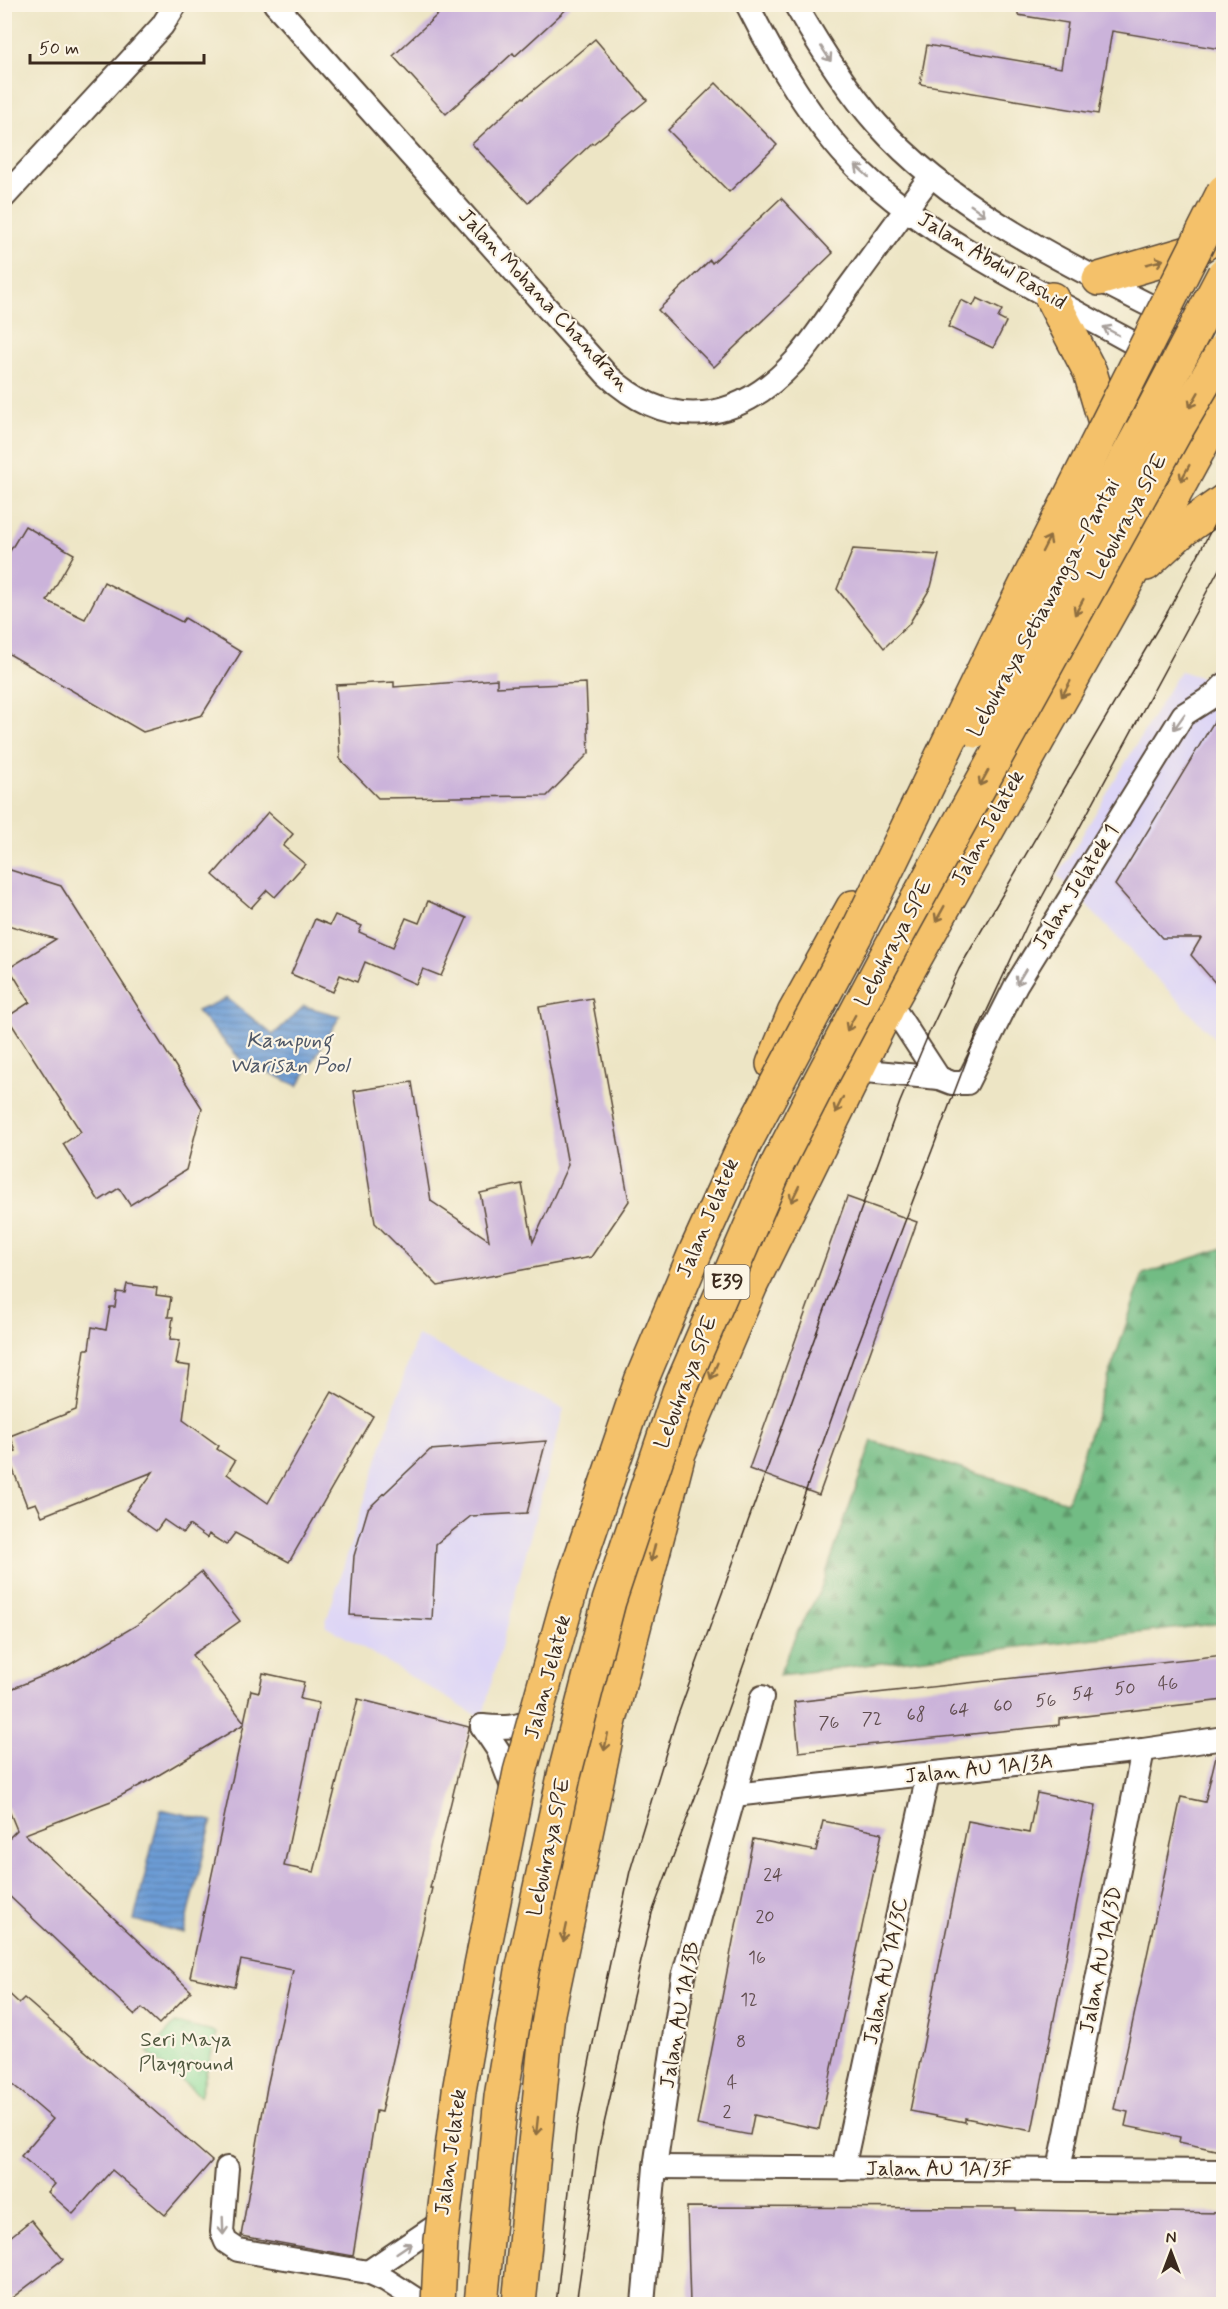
<svg xmlns="http://www.w3.org/2000/svg" width="1228" height="2309" font-family="Mynerve,sans-serif">
  <defs>
    <pattern id="forest-firs" width="22" height="20" patternUnits="userSpaceOnUse" patternTransform="scale(1.5)"><rect width="22" height="20" fill="#72bc84"/><path d="M5 1l3.5 6h-7zM16 11l3.5 6h-7z" fill="#5f996b"/></pattern>
    <pattern id="park-crowns" width="20" height="18" patternUnits="userSpaceOnUse" patternTransform="scale(1.5)"><rect width="20" height="18" fill="#8edd9c"/><path d="M2 6a3 3 0 1 1 6 0M12 15a3 3 0 1 1 6 0" fill="none" stroke="#7bbe86"/></pattern>
    <pattern id="water-rules" width="6" height="5" patternUnits="userSpaceOnUse" patternTransform="scale(1.5)"><rect width="6" height="5" fill="#6c9cd5"/><path d="M0 2.5h6" fill="none" stroke="#5a7fac"/></pattern>
  </defs>
  <rect width="100%" height="100%" fill="#fcf5e5"/>
  <filter id="ink" filterUnits="userSpaceOnUse"><feTurbulence type="fractalNoise" baseFrequency=".0167" numOctaves="2"/><feDisplacementMap in="SourceGraphic" scale="12" xChannelSelector="R" yChannelSelector="G"/><feConvolveMatrix kernelMatrix="1 2 1 2 8 2 1 2 1" color-interpolation-filters="sRGB"/></filter>
  <filter id="wash" filterUnits="userSpaceOnUse"><feTurbulence type="fractalNoise" baseFrequency=".008" numOctaves="4" result="noise"/><feDisplacementMap in="SourceGraphic" scale="24" xChannelSelector="R" yChannelSelector="G"/><feGaussianBlur stdDeviation="1.35" result="paint"/><feColorMatrix in="noise" values="0 0 0 0 0 0 0 0 0 0 0 0 0 0 0 0 0 1.4 0 .05"/><feComposite in="paint" operator="in"/></filter>
  <g filter="url(#wash)">
    <rect width="100%" height="100%" fill="#ede5c5"/>
    <g fill="#ddd5f6">
      <polygon points="1223,652 1223,1047 1058,876 1180,671 1203,678"/>
      <polygon points="417,1335 564,1409 482,1719 325,1625"/>
    </g>
    <polygon fill="url(#forest-firs)" stroke="#567351" stroke-width="1.5" points="1223,1248 1223,1623 779,1675 798,1630 820,1591 872,1441 1067,1502 1143,1274"/>
    <polygon fill="url(#park-crowns)" stroke="#64845d" stroke-width="1.5" points="175,2023 217,2033 200,2096 148,2053"/>
    <g fill="url(#water-rules)" stroke="#54637a" stroke-width="1.5">
      <polygon points="227,998 273,1035 304,1006 340,1016 298,1086 240,1059 197,1011"/>
      <polygon points="161,1809 212,1821 184,1933 134,1920"/>
    </g>
    <g id="blocks">
      <g fill="#cbb3da">
        <polygon points="449,4 572,4 515,56 513,53 446,114 393,56"/>
        <polygon points="1018,4 1224,4 1224,28 1220,49 1112,31 1098,114 920,84 927,45 1061,68 1068,23 1018,15"/>
        <polygon points="595,39 647,100 593,144 592,143 528,203 472,144 523,97 524,98"/>
        <polygon points="716,83 777,145 729,192 668,130"/>
        <polygon points="781,198 833,253 714,367 658,310 710,260 712,263"/>
        <polygon points="977,298 1002,310 998,318 1006,322 993,348 948,327 961,300 973,306"/>
        <polygon points="25,526 74,554 47,601 85,619 104,582 182,622 185,618 241,652 202,715 143,732 4,651 4,561"/>
        <polygon points="853,549 939,555 931,587 909,624 884,648 837,589"/>
        <polygon points="497,679 497,687 586,683 589,753 547,796 378,798 340,759 336,685 394,682 394,687"/>
        <polygon points="1224,705 1224,993 1191,955 1201,938 1162,938 1115,885"/>
        <polygon points="268,812 293,834 283,846 305,864 275,897 267,890 251,908 213,875"/>
        <polygon points="4,868 61,886 202,1108 186,1170 130,1205 119,1188 99,1201 63,1144 81,1132 7,1017 30,1002 9,968 56,939 4,924"/>
        <polygon points="428,901 467,918 441,976 423,969 416,984 365,962 357,982 340,975 333,992 291,974 315,919 330,925 335,915 362,926 359,932 393,947 406,918 419,923"/>
        <polygon points="592,998 629,1201 591,1257 438,1286 375,1223 354,1091 412,1082 431,1201 489,1240 480,1193 522,1184 533,1242 568,1165 539,1007"/>
        <polygon points="847,1197 917,1222 819,1495 749,1469"/>
        <polygon points="127,1284 157,1288 156,1295 171,1297 168,1317 173,1317 170,1339 180,1340 176,1364 190,1366 183,1420 219,1446 217,1449 235,1461 227,1474 268,1503 332,1392 373,1416 289,1562 235,1533 226,1545 209,1534 207,1538 189,1525 183,1533 164,1520 156,1531 126,1510 153,1472 42,1516 36,1503 27,1506 7,1454 16,1451 10,1436 76,1410 85,1349 89,1349 92,1327 106,1330 110,1307 115,1307 117,1292 125,1293"/>
        <polygon points="546,1441 527,1513 471,1516 436,1544 432,1620 350,1615 354,1556 368,1509 430,1450"/>
        <polygon points="201,1572 240,1621 192,1655 244,1722 251,1690 259,1692 263,1673 304,1682 300,1699 319,1703 284,1866 314,1872 358,1699 469,1727 469,1729 430,1888 432,1888 381,2112 376,2111 353,2256 241,2236 267,2087 293,1970 241,1960 235,1987 190,1977 244,1724 152,1779 111,1801 25,1834 191,1991 159,2024 142,2008 135,2015 4,1891 4,1843 17,1830 4,1798 4,1692 69,1665 137,1625"/>
        <polygon points="1224,1655 1224,1700 1059,1719 1059,1725 799,1752 794,1702"/>
        <polygon points="1216,1756 1224,1757 1224,2152 1179,2142 1180,2137 1125,2126 1128,2112 1114,2109 1181,1797 1205,1802"/>
        <polygon points="1037,1793 1096,1805 1032,2131 965,2118 965,2122 910,2111 968,1821 1029,1833"/>
        <polygon points="823,1821 882,1833 819,2129 754,2115 750,2135 697,2125 753,1839 816,1851"/>
        <polygon points="4,1989 19,2003 24,1998 212,2161 165,2215 112,2170 73,2214 48,2192 55,2184 21,2156 53,2119 4,2077"/>
        <polygon points="687,2207 1016,2208 1016,2210 1224,2213 1224,2304 690,2304"/>
        <polygon points="31,2220 63,2259 4,2304 4,2242"/>
      </g>
    </g>
  </g>
  <g filter="url(#ink)">
    <use href="#blocks" fill-opacity="0" stroke="#564637" stroke-width="1.5"/>
    <g fill="none" stroke-linecap="round" stroke-linejoin="round">
      <g stroke="#564637" stroke-width="26">
        <g id="minor">
          <path d="M275,4L607,375C670,434 739,422 795,361C814,340 830,314 846,291C874,253 902,214 931,176"/>
          <path d="M747,4C773,57 815,126 856,167C906,216 968,252 1029,286C1079,314 1130,341 1181,369"/>
          <path d="M795,4C819,46 845,88 877,124C961,218 1082,270 1192,327"/>
          <polyline points="4,197 162,26 176,4"/>
          <polyline points="890,1003 939,1078"/>
          <polyline points="856,1070 939,1078 952,1083 967,1083 1016,985 1183,715 1213,696 1224,685"/>
          <polyline points="482,1726 498,1750 514,1792"/>
          <path d="M482,1726C502,1728 518,1728 535,1719"/>
          <polyline points="734,1795 1143,1750 1224,1738"/>
          <polyline points="655,2167 1224,2171"/>
          <polyline points="227,2168 222,2232 226,2242 238,2250 368,2272 386,2280 423,2304"/>
          <polyline points="843,2169 928,1774"/>
          <polyline points="1059,2169 1143,1750"/>
          <polyline points="368,2272 440,2223"/>
          <polyline points="643,2304 655,2167 683,1977 762,1697"/>
        </g>
      </g>
      <g stroke="#564637" stroke-width="36">
        <g id="primary">
          <polyline points="1099,279 1191,252 1224,231"/>
          <polyline points="1052,299 1090,372 1112,446"/>
          <polyline points="1146,564 1183,530 1224,501"/>
          <polyline points="773,1064 794,1013 853,907"/>
          <polyline points="519,2304 548,2013 609,1724 679,1453 751,1285 890,1003 1126,583 1224,403"/>
        </g>
      </g>
      <use href="#minor" stroke="#fff" stroke-width="22"/>
      <use href="#primary" stroke="#f4c16a" stroke-width="33"/>
      <g stroke="#3b2a1e" stroke-width="1.5">
        <polyline points="556,2304 576,2130 599,2013 630,1871 675,1723 900,1102 929,1033 959,969 1168,611 1224,506"/>
        <polyline points="576,2304 599,2146 652,1913 725,1717 857,1347 978,1030 1027,925 1224,560"/>
      </g>
      <g stroke="#564637" stroke-width="36" stroke-linecap="butt">
        <g id="motorway-bridge">
          <polyline points="977,731 1148,419 1224,274"/>
          <polyline points="438,2304 441,2240 459,2091 481,1965 520,1772 574,1578 641,1381 695,1253 745,1143 855,936 996,644 1224,191"/>
          <polyline points="481,2304 501,2097 522,1971 564,1776 609,1601 679,1392 777,1165 820,1081 891,947 1174,434 1224,349"/>
        </g>
      </g>
      <use href="#motorway-bridge" stroke="#f4c16a" stroke-width="33"/>
    </g>
    <defs><path id="oneway-shaft" d="M-6 0H5M1.5-3L5.5 0L1.5 3" fill="none" stroke-width="1.6" stroke-linecap="round" stroke-linejoin="round" transform="scale(1.5)"/></defs>
    <g stroke="#a79f9a">
      <use href="#oneway-shaft" transform="translate(826 54) rotate(57)"/>
      <use href="#oneway-shaft" transform="translate(862 171) rotate(-138)"/>
      <use href="#oneway-shaft" transform="translate(978 210) rotate(35)"/>
      <use href="#oneway-shaft" transform="translate(1111 331) rotate(-152)"/>
      <use href="#oneway-shaft" transform="translate(1179 722) rotate(125)"/>
      <use href="#oneway-shaft" transform="translate(1021 977) rotate(121)"/>
      <use href="#oneway-shaft" transform="translate(223 2226) rotate(88)"/>
      <use href="#oneway-shaft" transform="translate(404 2248) rotate(-34)"/>
    </g>
    <g stroke="#8e6e40">
      <use href="#oneway-shaft" transform="translate(1155 262) rotate(-15)"/>
      <use href="#oneway-shaft" transform="translate(1194 400) rotate(120)"/>
      <use href="#oneway-shaft" transform="translate(1185 473) rotate(119)"/>
      <use href="#oneway-shaft" transform="translate(1046 544) rotate(-63)"/>
      <use href="#oneway-shaft" transform="translate(1079 607) rotate(119)"/>
      <use href="#oneway-shaft" transform="translate(1066 689) rotate(119)"/>
      <use href="#oneway-shaft" transform="translate(984 778) rotate(119)"/>
      <use href="#oneway-shaft" transform="translate(940 914) rotate(119)"/>
      <use href="#oneway-shaft" transform="translate(851 1023) rotate(118)"/>
      <use href="#oneway-shaft" transform="translate(839 1105) rotate(116)"/>
      <use href="#oneway-shaft" transform="translate(795 1194) rotate(116)"/>
      <use href="#oneway-shaft" transform="translate(714 1371) rotate(113)"/>
      <use href="#oneway-shaft" transform="translate(653 1553) rotate(104)"/>
      <use href="#oneway-shaft" transform="translate(606 1742) rotate(102)"/>
      <use href="#oneway-shaft" transform="translate(565 1933) rotate(102)"/>
      <use href="#oneway-shaft" transform="translate(537 2126) rotate(96)"/>
    </g>
  </g>
  <g text-anchor="middle" dominant-baseline="central" stroke-width="4.5" stroke-linejoin="round" paint-order="stroke">
    <g font-size="18" fill="#5f4c4d">
      <text x="1168" y="1684">46</text>
      <text x="1125" y="1689">50</text>
      <text x="1083" y="1694">54</text>
      <text x="1046" y="1701">56</text>
      <text x="1003" y="1706">60</text>
      <text x="959" y="1710">64</text>
      <text x="916" y="1715">68</text>
      <text x="872" y="1719">72</text>
      <text x="829" y="1723">76</text>
      <text x="773" y="1875">24</text>
      <text x="765" y="1917">20</text>
      <text x="757" y="1958">16</text>
      <text x="749" y="2000">12</text>
      <text x="741" y="2042">8</text>
      <text x="732" y="2083">4</text>
      <text x="727" y="2112">2</text>
    </g>
    <rect fill="#fcf5e5" stroke="#75675a" stroke-width="1.5" x="704.5" y="1265" width="45" height="34" rx="4.5"/>
    <g font-size="20" font-weight="bold" fill="#3b2a1e">
      <text x="727" y="1282">E39</text>
    </g>
    <g font-size="21" fill="#3b2a1e" stroke="#fcf5e5">
      <text transform="translate(992 261) rotate(31)">Jalan Abdul Rashid</text>
      <text transform="translate(544 300) rotate(47)">Jalan Mohana Chandran</text>
      <text transform="translate(1128 517) rotate(-61)">Lebuhraya SPE</text>
      <text transform="translate(1044 608) rotate(-61)">Lebuhraya Setiawangsa–Pantai</text>
      <text transform="translate(988 828) rotate(-61)">Jalan Jelatek</text>
      <text transform="translate(1076 887) rotate(-58)">Jalan Jelatek 1</text>
      <text transform="translate(894 943) rotate(-62)">Lebuhraya SPE</text>
      <text transform="translate(708 1218) rotate(-67)">Jalan Jelatek</text>
      <text transform="translate(686 1382) rotate(-69)">Lebuhraya SPE</text>
      <text transform="translate(548 1677) rotate(-75)">Jalan Jelatek</text>
      <text transform="translate(979 1769) rotate(-6)">Jalan AU 1A/3A</text>
      <text transform="translate(549 1847) rotate(-78)">Lebuhraya SPE</text>
      <text transform="translate(1101 1960) rotate(-79)">Jalan AU 1A/3D</text>
      <text transform="translate(886 1971) rotate(-78)">Jalan AU 1A/3C</text>
      <text transform="translate(680 2015) rotate(-80)">Jalan AU 1A/3B</text>
      <text transform="translate(451 2152) rotate(-82)">Jalan Jelatek</text>
      <text x="939" y="2169">Jalan AU 1A/3F</text>
    </g>
    <g font-size="21" fill="#50573e" stroke="#fcf5e5">
      <text x="186" y="2040">Seri Maya<tspan x="186" dy="24">Playground</tspan></text>
    </g>
    <g font-size="22" font-style="italic" fill="#4f5867" stroke="#fcf5e5">
      <text x="289" y="1041">Kampung<tspan x="289" dy="25">Warisan Pool</tspan></text>
    </g>
  </g>
  <rect width="1228" height="2309" fill="none" stroke="#fcf5e5" stroke-width="24"/>
  <g transform="translate(1171 2252)" stroke="#fcf5e5" stroke-width="4.5" paint-order="stroke">
  <path d="M0-4.5L10 22L0 15L-10 22Z" fill="#3b2a1e"/>
  <text y="-9" font-size="16" font-weight="bold" text-anchor="middle" fill="#3b2a1e">N</text>
  </g>
  <path d="M30 54v9h174v-9" fill="none" stroke="#3b2a1e" stroke-width="3"/>
  <text x="39" y="54" font-size="18" fill="#3b2a1e" stroke="#fcf5e5" stroke-width="4.5" paint-order="stroke">50 m</text>
</svg>
